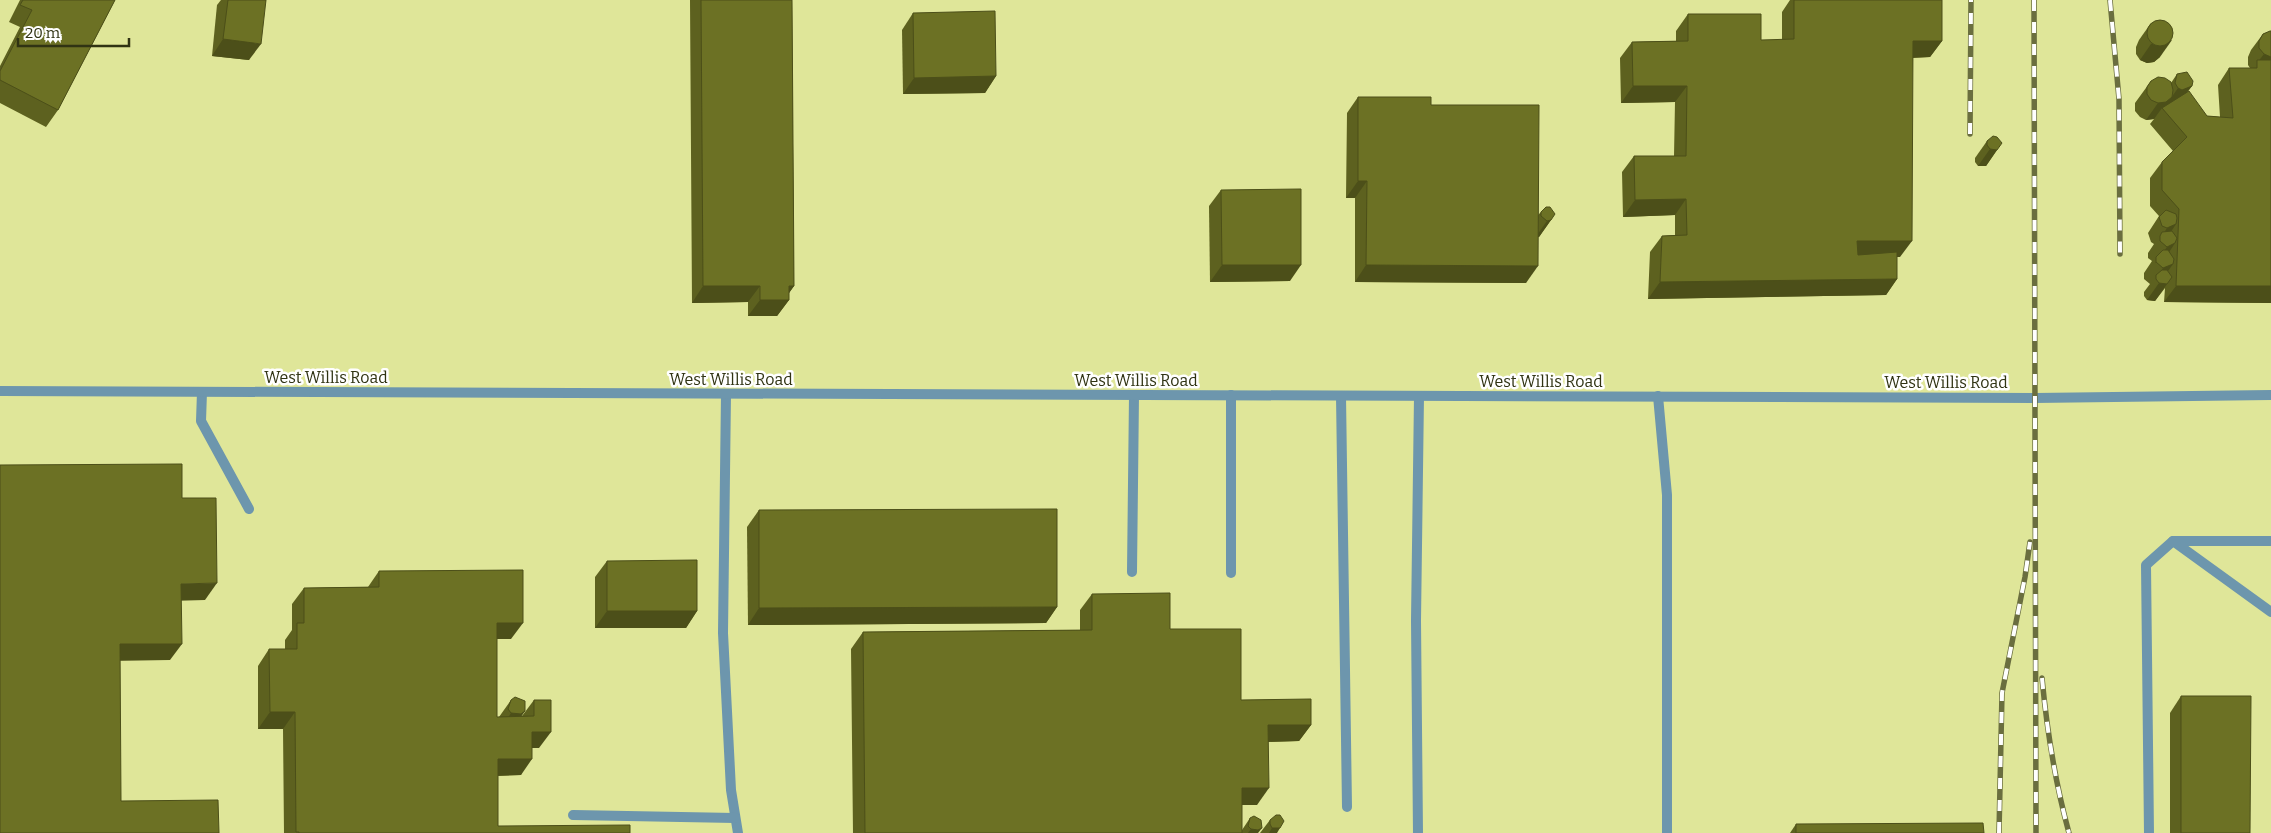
<svg xmlns="http://www.w3.org/2000/svg" width="2271" height="833" font-family="Bitter,serif">
  <rect width="100%" height="100%" fill="#dfe699"/>
  <g fill="none" stroke-linecap="round" stroke-linejoin="round">
    <g stroke="#6d96ad" stroke-width="10">
      <polyline points="202,392 201,421 249,509"/>
      <polyline points="726,394 723,633 731,790 738,833"/>
      <polyline points="1341,396 1347,807"/>
      <polyline points="1658,396 1667,495 1667,833"/>
      <polyline points="2173,541 2271,612"/>
      <polyline points="1132,572 1134,395"/>
      <polyline points="1231,573 1231,395"/>
      <polyline points="573,815 735,818"/>
      <polyline points="1418,833 1416,621 1419,396"/>
      <polyline points="2149,833 2146,565 2173,541 2271,541"/>
    </g>
    <polyline stroke="#6d96ad" stroke-width="10" points="0,391 2035,398 2271,395"/>
    <g stroke="#6a6e3f" stroke-width="5.5">
      <g id="rail">
        <polyline points="2034,0 2036,833"/>
        <polyline points="2110,0 2119,99 2120,254"/>
        <polyline points="1970,134 1971,0"/>
        <path d="M2042,678C2047,731 2055,782 2069,833"/>
        <polyline points="1999,833 2002,693 2025,577 2030,542"/>
      </g>
    </g>
    <use href="#rail" stroke="#fff" stroke-width="4" stroke-dasharray="11" stroke-linecap="butt"/>
  </g>
  <g fill="#5d611f">
    <polygon points="20,0 115,0 58,110 46,127 0,103 0,66 20,27 9,22"/>
    <polygon points="221,0 266,0 249,60 212,56 217,5"/>
    <polygon points="690,0 792,0 794,286 789,293 789,300 777,316 748,316 748,302 692,303"/>
    <polygon points="1790,0 1942,0 1942,41 1930,57 1913,58 1900,257 1897,257 1897,279 1886,295 1648,299 1650,252 1662,236 1675,235 1675,215 1623,217 1622,172 1634,156 1674,156 1675,102 1621,103 1620,58 1632,42 1676,41 1676,31 1688,14 1761,40 1782,40 1782,12"/>
    <polygon points="913,13 996,76 985,93 903,94 902,30"/>
    <polygon points="2151,23 2160,57 2154,62 2147,63 2140,60 2136,54 2136,47 2139,40"/>
    <polygon points="2271,31 2271,303 2164,302 2165,288 2155,301 2147,300 2144,296 2144,292 2150,284 2144,279 2144,273 2152,261 2148,258 2148,253 2154,244 2151,242 2148,233 2159,216 2150,206 2150,178 2162,162 2173,151 2150,124 2154,119 2146,120 2140,117 2135,111 2135,103 2151,81 2171,83 2177,74 2192,86 2187,92 2207,116 2220,117 2218,85 2229,68 2250,68 2248,65 2248,57 2251,50 2263,34"/>
    <polygon points="1358,97 1431,105 1538,215 1541,212 1551,220 1539,237 1538,237 1526,283 1355,282 1355,198 1346,198 1347,113"/>
    <polygon points="1987,141 1997,150 1986,166 1978,166 1975,162 1975,158"/>
    <polygon points="1221,190 1290,281 1210,282 1209,206"/>
    <polygon points="759,510 1057,607 1046,623 748,625 747,527"/>
    <polygon points="607,561 697,611 686,628 595,628 595,577"/>
    <polygon points="379,571 511,639 497,639 497,717 499,717 511,700 525,711 521,716 522,716 534,700 539,748 532,748 521,775 498,776 498,826 630,833 284,833 283,729 258,729 258,666 269,649 285,649 285,640 292,630 292,604 304,588 368,587"/>
    <polygon points="1092,594 1170,629 1241,700 1311,725 1299,741 1268,742 1257,805 1242,805 1242,830 1250,818 1258,833 853,833 851,649 863,632 1080,630 1080,610"/>
    <polygon points="2181,696 2250,833 2170,833 2170,713"/>
    <polygon points="1270,820 1277,833 1260,833"/>
    <polygon points="1796,824 1984,833 1790,833"/>
  </g>
  <g fill="#4c4f19">
    <polygon points="223,39 261,44 249,60 212,56"/>
    <polygon points="2172,40 2160,57 2154,62 2147,63 2140,60 2151,44"/>
    <polygon points="1913,41 1942,41 1930,57 1901,58"/>
    <polygon points="2264,54 2271,57 2271,69 2257,68 2257,63"/>
    <polygon points="996,76 985,93 903,94 914,78"/>
    <polygon points="1633,86 1687,86 1675,102 1621,103"/>
    <polygon points="2192,86 2180,102 2162,108 2154,119 2146,120 2158,103 2171,98 2178,88"/>
    <polygon points="1990,149 1997,150 1986,166 1978,166"/>
    <polygon points="1358,181 1367,181 1355,198 1346,198"/>
    <polygon points="1686,199 1675,215 1623,217 1635,200"/>
    <polygon points="1551,220 1539,237 1535,238 1547,221"/>
    <polygon points="2176,224 2165,241 2160,239 2167,228"/>
    <polygon points="1857,241 1912,241 1900,257 1846,257"/>
    <polygon points="2175,243 2164,260 2155,263 2167,247"/>
    <polygon points="2173,264 2161,281 2156,279 2163,268"/>
    <polygon points="1222,265 1301,265 1290,281 1210,282"/>
    <polygon points="1366,265 1538,266 1526,283 1355,282"/>
    <polygon points="1897,279 1886,295 1648,299 1660,282"/>
    <polygon points="2159,283 2167,284 2155,301 2147,300"/>
    <polygon points="703,286 760,286 748,302 692,303"/>
    <polygon points="789,286 794,286 784,300 789,300 777,316 748,316 760,300"/>
    <polygon points="2176,286 2271,286 2271,303 2164,302"/>
    <polygon points="217,583 205,600 169,601 181,584"/>
    <polygon points="1057,607 1046,623 748,625 759,608"/>
    <polygon points="607,611 697,611 686,628 595,628"/>
    <polygon points="497,623 523,623 511,639 485,639"/>
    <polygon points="120,644 182,644 170,660 108,661"/>
    <polygon points="525,711 514,727 500,730 511,713"/>
    <polygon points="270,712 295,712 283,729 258,729"/>
    <polygon points="1268,725 1311,725 1299,741 1257,742"/>
    <polygon points="532,732 551,732 539,748 520,748"/>
    <polygon points="498,759 532,759 521,775 486,776"/>
    <polygon points="1242,788 1269,788 1257,805 1230,805"/>
    <polygon points="1262,828 1258,833 1248,833 1251,829"/>
    <polygon points="1272,828 1280,828 1277,833 1269,833"/>
  </g>
  <g fill="#6c7124" stroke="#4c4f19">
    <polygon points="23,0 115,0 58,110 0,80 0,71 32,10 20,5"/>
    <polygon points="228,0 266,0 261,44 223,39"/>
    <polygon points="701,0 792,0 794,286 789,286 789,300 760,300 760,286 703,286"/>
    <polygon points="1794,0 1942,0 1942,41 1913,41 1912,241 1857,241 1858,255 1897,252 1897,279 1660,282 1662,236 1687,235 1686,199 1635,200 1634,156 1686,156 1687,86 1633,86 1632,42 1688,41 1688,14 1761,14 1761,40 1794,39"/>
    <polygon points="995,11 996,76 914,78 913,13"/>
    <circle cx="2160" cy="33" r="13"/>
    <polygon points="2270,31 2271,31 2271,57 2264,54 2259,48 2259,41 2263,34"/>
    <polygon points="2257,60 2271,60 2271,286 2176,286 2179,209 2162,190 2162,162 2187,137 2162,108 2189,91 2207,116 2233,118 2229,68 2257,68"/>
    <polygon points="2187,72 2193,81 2192,86 2182,90 2178,88 2175,83 2177,74"/>
    <polygon points="2158,77 2165,78 2171,82 2173,90 2172,97 2166,102 2158,103 2151,100 2147,94 2147,87 2151,81"/>
    <polygon points="1358,97 1431,97 1431,105 1539,105 1538,266 1366,265 1367,181 1358,181"/>
    <polygon points="1993,136 1997,137 2002,143 1997,150 1990,149 1987,145 1987,141"/>
    <polygon points="1301,189 1301,265 1222,265 1221,190"/>
    <polygon points="1546,207 1550,207 1555,214 1551,220 1547,221 1541,216 1541,212"/>
    <polygon points="2166,210 2176,214 2177,218 2176,224 2167,228 2162,226 2159,217"/>
    <polygon points="2172,231 2177,238 2175,243 2167,247 2160,241 2160,236 2162,232"/>
    <polygon points="2163,250 2168,250 2174,259 2173,264 2163,268 2156,262 2156,257"/>
    <polygon points="2162,270 2167,270 2172,277 2167,284 2159,283 2156,279 2156,275"/>
    <polygon points="182,464 182,498 216,498 217,583 181,584 182,644 120,644 121,801 218,800 219,833 0,833 0,465"/>
    <polygon points="1057,509 1057,607 759,608 759,510"/>
    <polygon points="697,560 697,611 607,611 607,561"/>
    <polygon points="523,570 523,623 497,623 497,717 534,716 534,700 551,700 551,732 532,732 532,759 498,759 498,826 630,825 630,833 299,833 299,832 296,832 295,712 270,712 269,649 297,649 297,623 304,623 304,588 379,587 379,571"/>
    <polygon points="1170,593 1170,629 1241,629 1241,700 1311,699 1311,725 1268,725 1269,788 1242,788 1242,833 865,833 863,632 1092,630 1092,594"/>
    <polygon points="2181,696 2251,696 2250,833 2181,833"/>
    <polygon points="515,697 525,701 525,711 521,714 511,713 508,709 511,700"/>
    <polygon points="1276,815 1280,815 1284,821 1280,828 1272,828 1270,824 1270,820"/>
    <polygon points="1254,816 1261,820 1262,828 1258,830 1251,829 1248,826 1250,818"/>
    <polygon points="1983,823 1984,833 1796,833 1796,824"/>
  </g>
  <g text-anchor="middle" dominant-baseline="central" stroke-width="5" stroke-linejoin="round" paint-order="stroke">
    <g font-size="16" fill="#303313" stroke="#fff">
      <text x="326" y="377">West Willis Road</text>
      <text x="731" y="379">West Willis Road</text>
      <text x="1136" y="380">West Willis Road</text>
      <text x="1541" y="381">West Willis Road</text>
      <text x="1946" y="382">West Willis Road</text>
    </g>
  </g>
  <path d="M18 38v8h111v-8" fill="none" stroke="#303313" stroke-width="2.5"/>
  <text x="25" y="38" font-size="15" fill="#303313" stroke="#ffffff" stroke-width="4" paint-order="stroke">20 m</text>
</svg>
